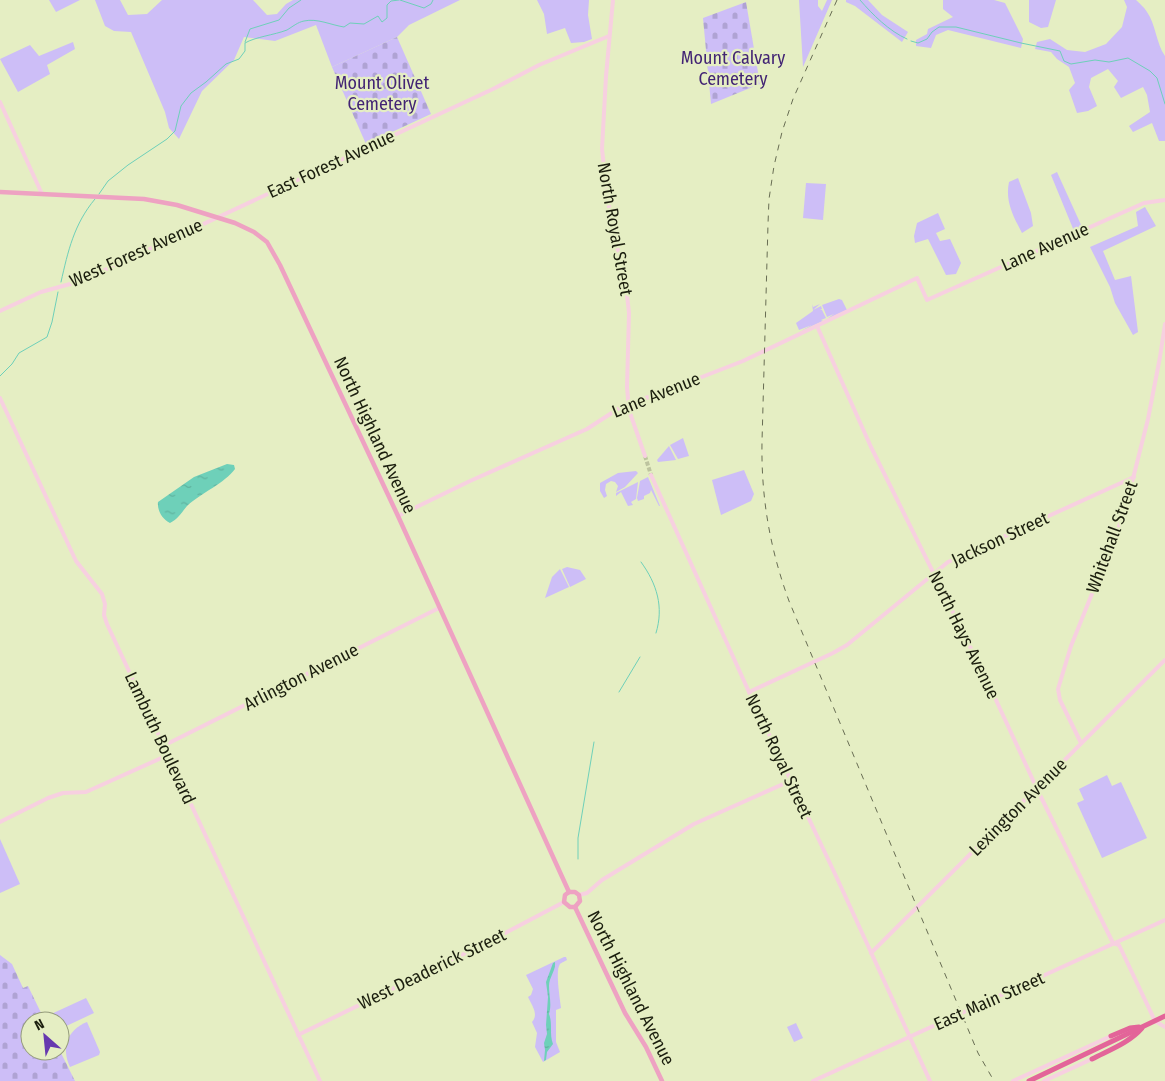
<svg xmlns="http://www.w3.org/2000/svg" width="1165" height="1081" font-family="'Fira Sans Condensed',sans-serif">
  <defs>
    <pattern id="cemetery-stones" width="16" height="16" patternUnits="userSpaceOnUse" patternTransform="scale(1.25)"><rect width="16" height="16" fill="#cdbef7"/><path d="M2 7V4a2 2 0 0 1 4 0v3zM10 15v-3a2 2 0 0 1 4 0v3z" fill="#afa3d3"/></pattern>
    <pattern id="water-ripples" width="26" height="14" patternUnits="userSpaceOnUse" patternTransform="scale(1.25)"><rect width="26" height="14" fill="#6ed0b9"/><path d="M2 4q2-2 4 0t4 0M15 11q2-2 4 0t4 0" fill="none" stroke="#5fb29e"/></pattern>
  </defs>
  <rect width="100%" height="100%" fill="#e5eec3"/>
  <g fill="#cdbef7">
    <polygon points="49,0 80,0 56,12"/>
    <polygon points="95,0 120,0 128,15 147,14 162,0 253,0 267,15 277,14 286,4 293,0 460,0 409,25 397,37 332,67 316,25 275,41 244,37 234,60 202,91 179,139 169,128 165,112 131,32 114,31 105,26"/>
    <polygon points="537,0 589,0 588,15 592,39 584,42 571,43 565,28 547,34 544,14"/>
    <polygon points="799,0 818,0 818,6 822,11 827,0 832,0 803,67"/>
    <polygon points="846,0 868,0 882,15 908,32 902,42 855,6 846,2"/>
    <polygon points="943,0 994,0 1005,3 1023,39 1021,48 948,30 936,35 931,48 916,46 916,40 927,34 928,29 953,17 943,9"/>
    <polygon points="1029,0 1056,0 1048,27 1041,28 1029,22"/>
    <path d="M1124,0H1136C1140,4 1144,7 1147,12C1156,25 1156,43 1165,56V141H1159L1152,123L1133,132L1129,126L1150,112L1147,95L1143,87L1121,98L1114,87L1118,81L1108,69L1091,78L1089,87L1097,106L1088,111L1077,113L1069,90L1075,83L1069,67L1057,59L1051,52L1035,49L1037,42L1050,39L1067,50L1085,52L1106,44L1122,27L1127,7Z"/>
    <polygon points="73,42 75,49 47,65 50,74 18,92 0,59 30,45 39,56"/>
    <polygon points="1057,172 1082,227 1074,231 1051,175"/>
    <path d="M1018,178L1031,213L1033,226L1022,233C1013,216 1005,201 1009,182Z"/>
    <polygon points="806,183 826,184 823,220 803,218"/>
    <polygon points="1145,207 1156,226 1103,251 1115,280 1131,276 1138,332 1133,335 1115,303 1110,287 1090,247 1138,226 1136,212"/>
    <polygon points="938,213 945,229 936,233 940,241 950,239 961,263 956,274 946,275 928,239 915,243 914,236 917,223"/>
    <polygon points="839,299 842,300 847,310 827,319 834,314 827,317 822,305"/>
    <polygon points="812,304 813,307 820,304 813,310 821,306 822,309 820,310 822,310 826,318 821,320 823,321 801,331 812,325 799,330 796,323 813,311"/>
    <polygon points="683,438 689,456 678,459 670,445"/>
    <polygon points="669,446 676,460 658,462 657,460"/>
    <polygon points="744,470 754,494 751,501 721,515 712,480"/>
    <polygon points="636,471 638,473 625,487 616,492 618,486 615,482 611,481 606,484 605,490 607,496 604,498 600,491 600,483 618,473"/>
    <polygon points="648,477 660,506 659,506 651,490 650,493 644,496 644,499 638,501 637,498 640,481"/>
    <polygon points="638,482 636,499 631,502 633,505 628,506 621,492 616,496 616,493"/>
    <polygon points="567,567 580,570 586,579 570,587 562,569"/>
    <polygon points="560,569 569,587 545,598 552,577"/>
    <polygon points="1107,775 1112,786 1121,782 1147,838 1102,858 1077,803 1084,800 1079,789"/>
    <polygon points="0,839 20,884 0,893"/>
    <path d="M564,957H566L567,960C567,960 561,963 560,964C555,970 560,999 561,1008L556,1010V1042L560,1052L543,1062L535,1047L537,1033L532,1022C539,1014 532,1006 528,997L531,995L533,989L526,975Z"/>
    <polygon points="86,998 94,1013 60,1029 60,1021 52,1021 49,1015"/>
    <path d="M87,1022L100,1052L99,1055L70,1067C61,1048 67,1030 87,1022Z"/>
    <polygon points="796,1023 803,1038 794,1042 787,1027"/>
  </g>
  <g fill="url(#cemetery-stones)">
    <polygon points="746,2 760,84 711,104 703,18"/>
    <polygon points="397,37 431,114 366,144 332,67"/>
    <polygon points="0,955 12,964 23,988 28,986 45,1021 30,1021 30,1051 60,1051 75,1081 0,1081"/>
  </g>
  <g fill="url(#water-ripples)">
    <path d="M227,464L234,465L235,469C225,483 201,493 187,506C182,512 178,519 170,523C162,519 157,510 158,502L194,477Z"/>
    <path d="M555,962C556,971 549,977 549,986C549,996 552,1004 549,1014C553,1024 549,1034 553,1044L547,1052L546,1060L544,1061L545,1050L544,1043L547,1034L546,1025L548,997L546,982L553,963Z"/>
  </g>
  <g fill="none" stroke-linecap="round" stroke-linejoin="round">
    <g stroke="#6ed0b9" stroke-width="1">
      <polyline points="400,0 424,8 431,4 433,0"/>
      <path d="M860,0C873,15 889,31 907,39"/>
      <polyline points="911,41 918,43 927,39 932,32 939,27 956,27 1021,43 1060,51 1064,61 1071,64 1095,60 1109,62 1128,58 1150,71 1157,78 1165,104"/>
      <polyline points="245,42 250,29 279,20 289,8 301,0"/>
      <path d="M99,194L108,181L128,165L167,139L175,131L181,106L191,93L206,82L226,64L239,59L245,51V43C255,37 274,35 287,30C292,27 298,22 304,21C317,18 331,25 344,27L350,23L364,24L378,16L382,22L387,18V5L391,1L399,0"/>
      <path d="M61,282C68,251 74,224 95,199"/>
      <polyline points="0,376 12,364 19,353 47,337 52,322 58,292"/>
      <path d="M641,562C657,584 664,607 656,633"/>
      <polyline points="619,692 640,657"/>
      <polyline points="578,859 578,838 594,742"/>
    </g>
    <polyline stroke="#bdc49f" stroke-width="4" stroke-dasharray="4 2" stroke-linecap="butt" points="645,456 651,475"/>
    <g stroke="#f7d0e0" stroke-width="4">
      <polyline points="613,0 606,76 602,149 608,202 627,295 629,313 627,387 629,410 645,456"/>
      <polyline points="0,102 42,194"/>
      <polyline points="0,311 41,292 81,281 493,89 539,65 609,36"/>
      <polyline points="817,326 871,447 990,687 1038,791 1113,943"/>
      <polyline points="0,398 76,561 102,594 105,604 104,615 107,624 320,1081"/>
      <polyline points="651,475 749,692 836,876 930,1081"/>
      <polyline points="398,516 470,481 587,429 624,405 658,394 743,361 917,278 927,300 1144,203 1165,200"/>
      <polyline points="749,692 833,653 847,645 948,562 1134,477"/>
      <polyline points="1081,743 1060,700 1058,689 1071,646 1124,514 1148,419 1160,357 1165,324"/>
      <polyline points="163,746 439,608"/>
      <polyline points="0,822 48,798 63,793 86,792 168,755"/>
      <polyline points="579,895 587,893 602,880 694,824 790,781"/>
      <polyline points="1113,943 1119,945 1155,1021 1165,1027"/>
      <polyline points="871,953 1165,660"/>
      <polyline points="298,1035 488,942 564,902"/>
      <polyline points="813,1081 1165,920"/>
      <polyline points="1013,1081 1111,1036"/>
      <polyline points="1044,1081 1092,1059"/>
    </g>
    <g stroke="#eea2c2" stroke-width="4.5">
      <polyline points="0,192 144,199 177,205 235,223 254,232 267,242 280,265 398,516 569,892"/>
      <polyline points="569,892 565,895 564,902 570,907 575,907"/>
      <polyline points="569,892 575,892 579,895 580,901 575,907"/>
      <polyline points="575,907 625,1013 646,1047 662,1081"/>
    </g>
    <g stroke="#e36499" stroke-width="5">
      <polyline points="1111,1036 1130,1028 1139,1027"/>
      <path d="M1092,1059C1109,1050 1129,1043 1142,1028"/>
      <polyline points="1029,1081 1165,1016"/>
    </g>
    <path stroke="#686d53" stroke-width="1" stroke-dasharray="6 6" stroke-linecap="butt" d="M837,0L793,99L782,132L774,166L769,199L768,224L762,442C761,498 770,549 789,601L978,1053L994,1081"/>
  </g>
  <g text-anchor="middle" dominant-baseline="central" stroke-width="4.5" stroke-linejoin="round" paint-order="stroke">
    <g font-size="18" fill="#422474" stroke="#e5eec3">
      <text x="733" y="58">Mount Calvary<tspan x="733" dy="21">Cemetery</tspan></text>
      <text x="382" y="83">Mount Olivet<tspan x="382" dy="21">Cemetery</tspan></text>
    </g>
    <g font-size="18" fill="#1b1e0e" stroke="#e5eec3">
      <text transform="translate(331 164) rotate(-25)">East Forest Avenue</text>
      <text transform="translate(615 229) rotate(80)">North Royal Street</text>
      <text transform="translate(1045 247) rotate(-24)">Lane Avenue</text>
      <text transform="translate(136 253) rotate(-24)">West Forest Avenue</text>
      <text transform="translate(656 395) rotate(-22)">Lane Avenue</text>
      <text transform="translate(375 435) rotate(65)">North Highland Avenue</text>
      <text transform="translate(1112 537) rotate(-70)">Whitehall Street</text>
      <text transform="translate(1000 539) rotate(-25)">Jackson Street</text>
      <text transform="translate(964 635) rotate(64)">North Hays Avenue</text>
      <text transform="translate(301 677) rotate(-27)">Arlington Avenue</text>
      <text transform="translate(160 738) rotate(65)">Lambuth Boulevard</text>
      <text transform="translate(779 756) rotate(65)">North Royal Street</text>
      <text transform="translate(1018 807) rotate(-45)">Lexington Avenue</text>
      <text transform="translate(432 969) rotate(-26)">West Deaderick Street</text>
      <text transform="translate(631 988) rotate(63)">North Highland Avenue</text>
      <text transform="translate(989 1001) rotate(-24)">East Main Street</text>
    </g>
  </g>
  <g transform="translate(45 1036) rotate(333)"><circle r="24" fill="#e5eec3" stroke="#949b7b"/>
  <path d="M0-4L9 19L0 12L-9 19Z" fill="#6638af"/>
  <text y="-8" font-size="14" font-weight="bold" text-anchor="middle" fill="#1b1e0e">N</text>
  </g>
</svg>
